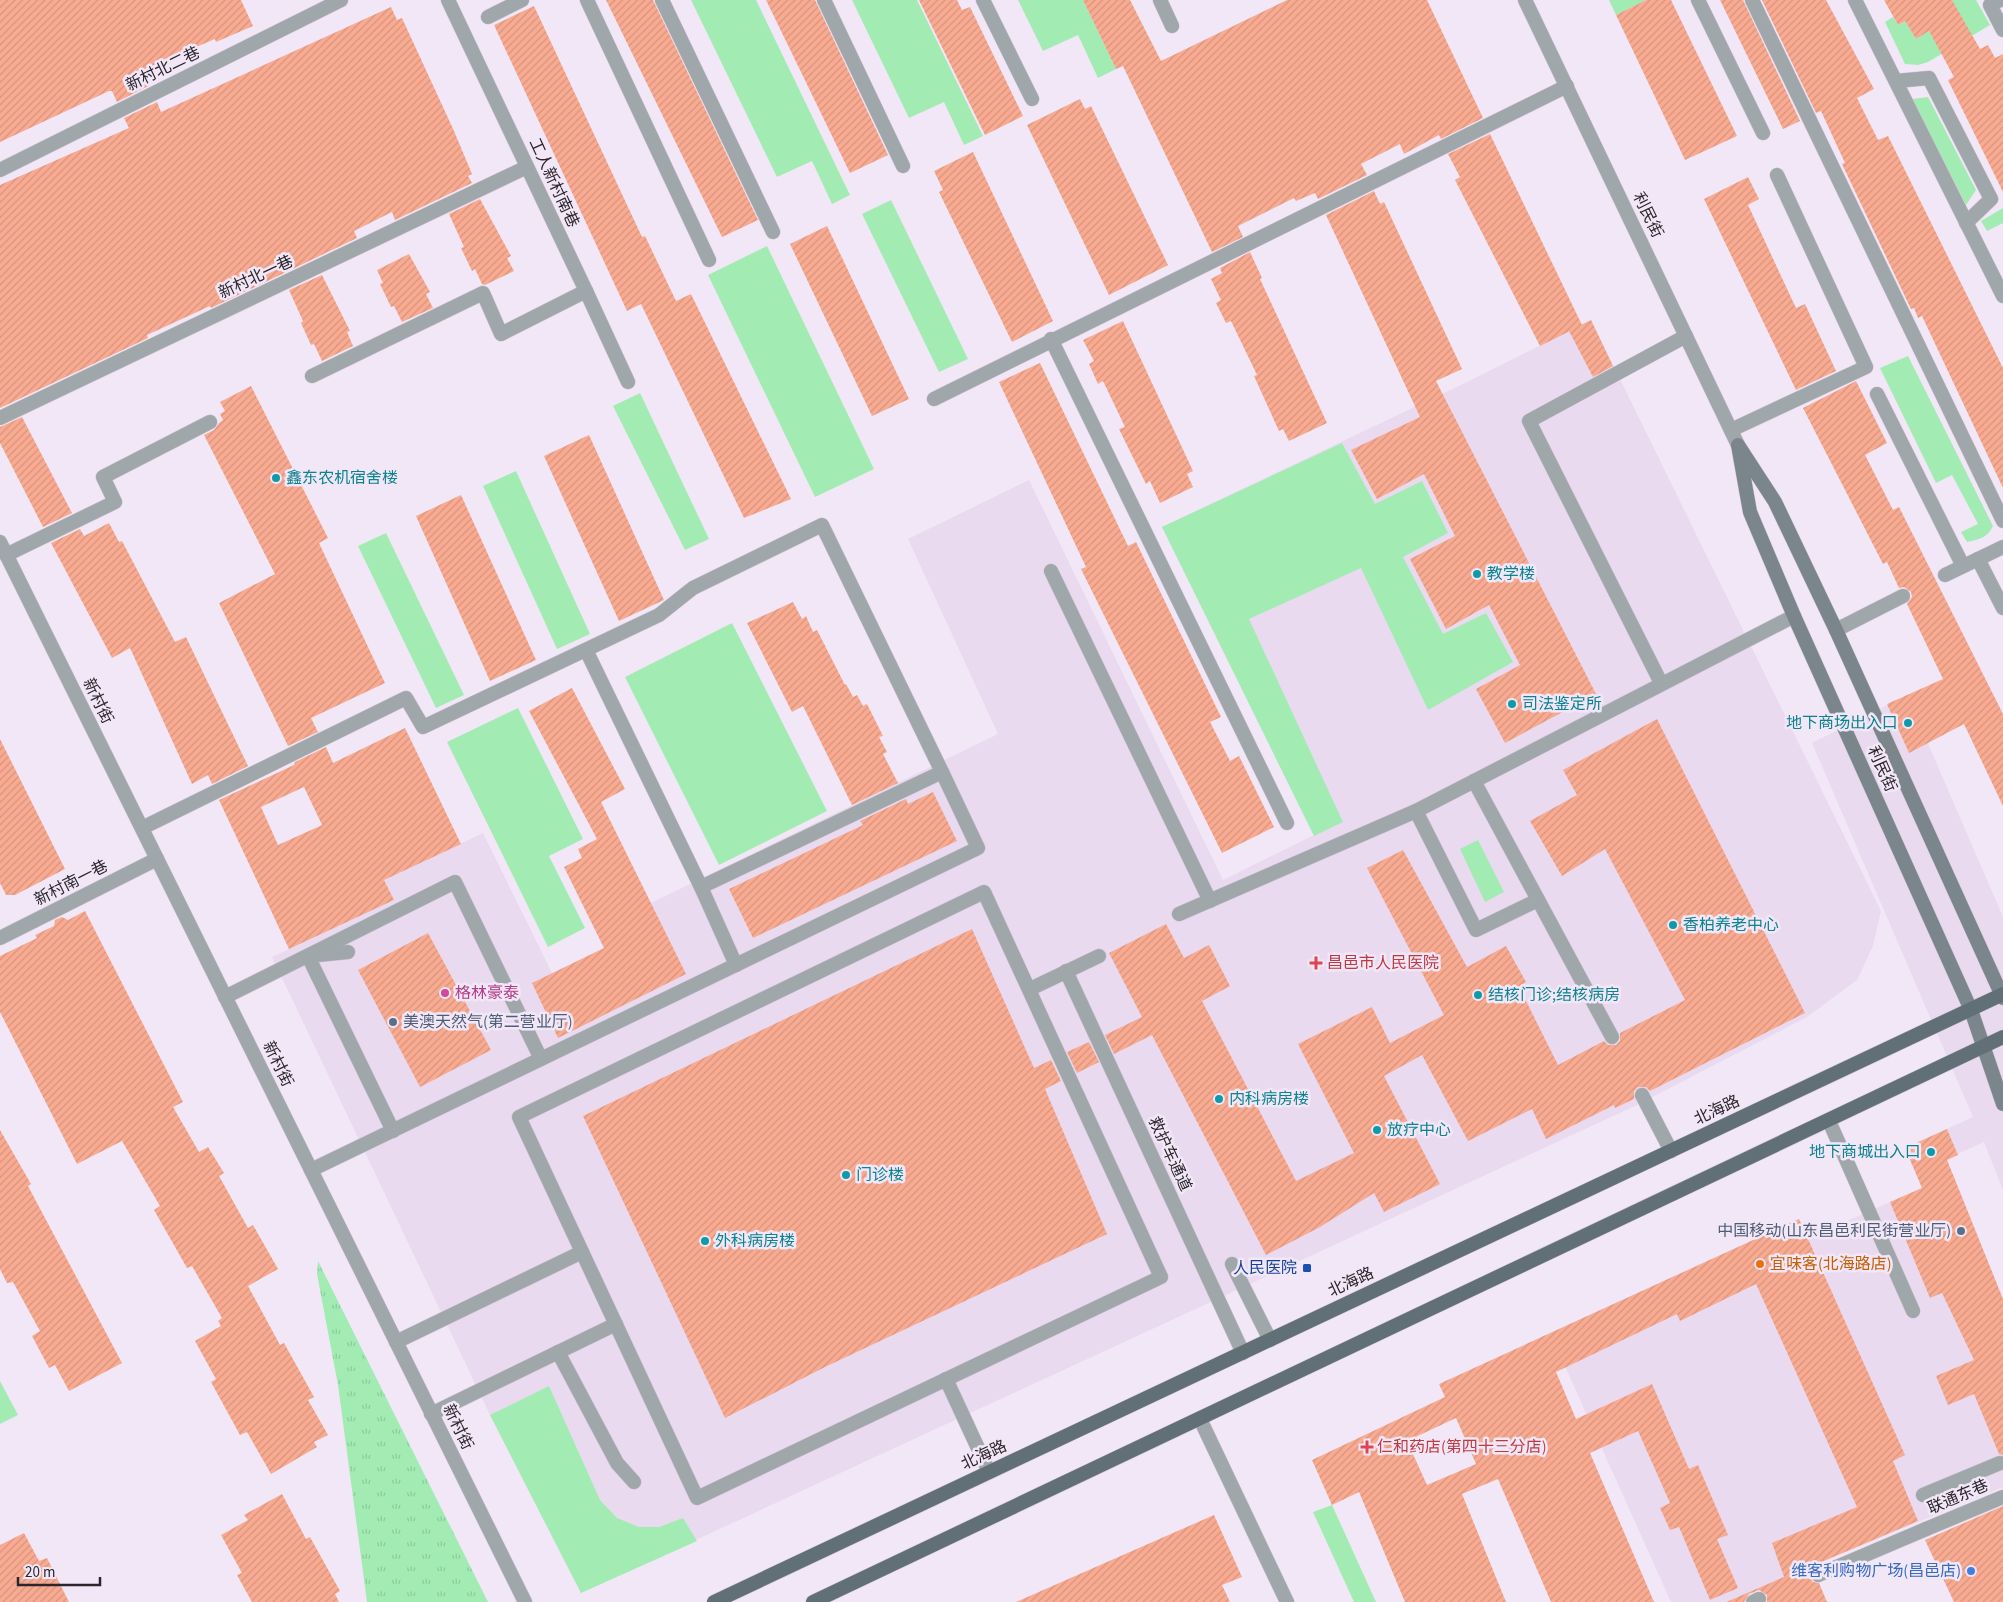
<svg xmlns="http://www.w3.org/2000/svg" width="2003" height="1602" font-family="'Source Sans 3','Noto Sans SC',sans-serif">
  <defs>
    <pattern id="park-tufts" width="24" height="20" patternUnits="userSpaceOnUse" patternTransform="scale(1.25)"><rect width="24" height="20" fill="#a2ecb4"/><path d="M3 7l-1-3M5 7V3M7 7l1-3M15 17l-1-3M17 17v-4M19 17l1-3" fill="none" stroke="#8cca9b"/></pattern>
    <pattern id="building-hatch" width="6" height="6" patternUnits="userSpaceOnUse" patternTransform="scale(1.25)"><rect width="6" height="6" fill="#f9ab92"/><path d="M-1 1l2-2M0 6l6-6M5 7l2-2" fill="none" stroke="#d6937e"/></pattern>
  </defs>
  <rect width="100%" height="100%" fill="#f2e7f7"/>
  <g fill="#e9daf0">
    <polygon points="1591,320 1881,911 1873,946 1857,980 1807,1017 1637,1105 581,1593 490,1415 272,957 393,900 384,880 483,833 552,973 584,983 651,903 998,734 908,539 1029,480 1223,880 1314,835 1162,527 1467,382"/>
    <polygon points="1907,695 2003,917 2003,1190 1984,1142 1916,1173 1905,1148 1973,1117 1812,743"/>
    <polygon points="1953,1174 2003,1299 2003,1487 1725,1602 1671,1602 1550,1333 1799,1219 1809,1238"/>
  </g>
  <polygon fill="url(#park-tufts)" points="318,1261 488,1602 367,1602 338,1385 317,1274"/>
  <g fill="#a2ecb4">
    <polygon points="691,0 756,0 850,195 832,204 812,161 777,177"/>
    <polygon points="852,0 917,0 983,136 964,145 944,102 909,118"/>
    <polygon points="1018,0 1083,0 1116,69 1098,78 1078,35 1043,51"/>
    <polygon points="1609,0 1646,0 1616,15"/>
    <polygon points="1952,0 1976,0 1990,25 1928,62 1918,65 1905,64 1885,22 1893,17 1898,25 1905,21 1916,39 1929,31 1933,38"/>
    <polygon points="1928,97 1976,190 1966,205 1912,99"/>
    <polygon points="891,200 968,359 939,372 862,214"/>
    <polygon points="2003,208 2003,223 1987,231 1981,221"/>
    <polygon points="767,246 874,469 815,497 708,275"/>
    <path d="M1908,356L1993,526C1987,538 1980,539 1967,542L1961,532L1978,524L1952,475L1936,483L1880,368Z"/>
    <polygon points="640,393 709,539 685,550 613,406"/>
    <polygon points="1342,443 1375,504 1422,481 1448,533 1403,557 1443,634 1486,613 1513,662 1428,710 1361,568 1249,619 1343,822 1314,836 1162,527"/>
    <polygon points="516,471 590,634 557,649 483,486"/>
    <polygon points="386,533 464,695 436,708 358,546"/>
    <polygon points="732,623 827,811 719,865 625,677"/>
    <polygon points="518,708 583,839 549,856 585,928 548,947 447,742"/>
    <polygon points="1478,840 1504,892 1485,902 1460,849"/>
    <polygon points="0,1381 18,1415 0,1424"/>
    <polygon points="549,1386 600,1500 617,1518 639,1527 659,1527 683,1518 697,1541 581,1593 490,1415"/>
    <polygon points="1332,1505 1376,1602 1354,1602 1313,1512"/>
  </g>
  <g fill="url(#building-hatch)" fill-rule="evenodd">
    <polygon points="0,0 241,0 253,26 216,42 215,39 196,47 196,46 143,70 150,85 117,102 112,91 109,91 0,142"/>
    <polygon points="606,0 653,0 758,220 722,237"/>
    <polygon points="766,0 815,0 888,155 850,173"/>
    <polygon points="919,0 957,0 962,10 970,7 1023,116 985,135"/>
    <polygon points="1083,0 1130,0 1161,61 1287,0 1427,0 1483,118 1441,139 1439,135 1404,154 1400,144 1361,164 1367,175 1318,199 1315,193 1296,201 1294,198 1238,226 1243,237 1212,252 1123,66 1116,69"/>
    <polygon points="1646,0 1671,0 1737,136 1685,160 1616,15"/>
    <polygon points="1720,0 1743,0 1800,121 1783,129"/>
    <polygon points="1762,0 1826,0 1874,89 1857,98 1878,140 1888,136 2003,368 2003,488 1922,316 1918,318 1914,308 1911,309 1842,164 1845,163 1821,111 1816,113"/>
    <polygon points="1884,0 1952,0 1980,49 1988,45 1995,58 2003,54 2003,192 1948,80 1954,77 1929,31 1916,39 1905,21 1898,25"/>
    <polygon points="534,6 642,237 645,236 676,301 691,294 791,499 744,518 641,304 627,311 494,25"/>
    <polygon points="391,7 397,20 402,18 454,131 472,174 468,176 472,183 395,220 392,212 354,231 357,238 211,308 210,306 147,335 148,338 0,408 0,185 129,128 124,118 157,102 161,112"/>
    <polygon points="1080,99 1085,109 1091,106 1168,265 1109,295 1027,125"/>
    <polygon points="1490,134 1582,325 1540,346 1455,180 1460,177 1448,154"/>
    <polygon points="973,152 1053,321 1012,342 939,192 943,190 934,171"/>
    <polygon points="1748,177 1759,199 1748,205 1796,308 1805,304 1836,371 1796,390 1704,199"/>
    <polygon points="1374,191 1380,204 1384,202 1462,369 1436,381 1596,694 1505,743 1476,689 1520,665 1489,605 1446,629 1410,559 1455,536 1424,474 1377,499 1351,450 1420,417 1326,215"/>
    <polygon points="480,199 511,256 507,258 514,271 485,285 482,284 475,269 472,271 461,248 464,247 449,214"/>
    <polygon points="827,226 909,399 872,416 790,244"/>
    <polygon points="1250,252 1262,278 1260,279 1327,423 1289,441 1283,429 1279,431 1254,376 1257,375 1231,321 1226,323 1216,303 1221,300 1211,279 1222,273 1220,268"/>
    <polygon points="409,254 430,292 426,294 433,308 402,322 394,306 391,307 380,284 383,283 377,270"/>
    <polygon points="322,275 350,331 347,332 353,346 322,361 314,344 311,345 301,323 303,321 289,290"/>
    <polygon points="1591,320 1613,366 1593,377 1569,331"/>
    <polygon points="1123,321 1193,471 1187,474 1193,487 1160,503 1150,481 1146,484 1119,429 1125,427 1103,381 1098,384 1089,364 1094,361 1083,340"/>
    <polygon points="1040,363 1128,546 1136,542 1221,717 1210,722 1230,761 1239,756 1274,827 1222,853 1081,569 1086,567 999,382"/>
    <polygon points="1856,381 1887,443 1865,455 1893,510 1899,507 2003,714 2003,806 1964,724 1909,753 1887,704 1943,679 1907,604 1912,597 1911,592 1904,587 1899,588 1887,562 1883,564 1803,408"/>
    <polygon points="251,386 328,538 319,543 385,683 311,718 318,732 288,746 219,603 275,574 204,435 214,430 219,423 223,420 220,414 225,411 220,402"/>
    <polygon points="22,417 72,513 43,527 0,443 0,427"/>
    <polygon points="589,435 664,600 619,621 544,456"/>
    <polygon points="461,495 536,660 490,681 416,516"/>
    <polygon points="109,523 119,542 122,541 175,642 186,637 248,766 212,784 208,775 192,784 130,648 112,658 51,543 80,529 84,536"/>
    <polygon points="793,602 802,619 806,616 813,632 817,630 845,685 846,684 853,697 857,695 863,706 867,704 883,736 879,737 887,752 883,754 898,783 852,805 803,706 792,712 747,623"/>
    <polygon points="572,688 625,789 601,802 686,974 558,1038 532,983 604,948 564,867 582,858 578,849 597,839 529,711"/>
    <polygon points="1657,719 1805,1013 1650,1091 1646,1087 1638,1087 1634,1091 1634,1099 1615,1108 1614,1105 1546,1139 1532,1109 1468,1141 1422,1055 1384,1076 1440,1184 1384,1212 1374,1193 1320,1227 1266,1255 1152,1035 1114,1054 1105,1035 1142,1017 1109,953 1166,924 1184,958 1209,945 1230,986 1202,1001 1296,1181 1354,1153 1298,1044 1372,1007 1390,1043 1444,1015 1367,868 1403,850 1467,967 1506,946 1526,982 1519,987 1558,1065 1604,1041 1608,1045 1616,1045 1620,1041 1620,1033 1685,1000 1605,849 1562,876 1530,821 1577,795 1563,770"/>
    <path d="M405,728L461,844L384,880L394,900L289,949L219,800L294,765L295,762L326,747L333,763ZM304,787L322,825L278,845L261,807Z"/>
    <polygon points="0,739 65,869 15,895 6,895 0,883"/>
    <polygon points="933,792 957,841 753,938 729,889 863,825 860,821 906,799 908,804"/>
    <polygon points="85,911 183,1102 173,1107 199,1152 208,1147 224,1173 219,1176 248,1228 253,1225 278,1269 248,1286 280,1345 284,1343 314,1397 308,1400 328,1435 314,1442 317,1447 271,1474 247,1432 240,1435 211,1382 216,1379 195,1341 221,1326 218,1321 222,1318 192,1266 187,1268 154,1210 160,1206 122,1141 77,1164 0,1012 0,956 37,938 35,935 54,926 55,920 62,917 68,920"/>
    <polygon points="972,929 1034,1068 1051,1060 1061,1081 1045,1089 1107,1234 825,1367 725,1418 583,1116"/>
    <polygon points="428,933 491,1050 420,1087 358,970"/>
    <polygon points="1089,1042 1099,1062 1077,1073 1067,1052"/>
    <polygon points="1947,1129 1958,1155 1947,1160 2003,1299 2003,1455 1999,1454 1974,1394 1948,1405 1936,1376 1974,1360 1942,1293 1930,1298 1890,1202 1922,1188 1905,1148"/>
    <polygon points="0,1130 31,1184 28,1186 122,1363 69,1391 55,1365 49,1368 32,1336 40,1331 13,1282 7,1283 0,1269"/>
    <path d="M1799,1219L1905,1455L1893,1461L1918,1521L1812,1566L1810,1578L1813,1582L1819,1583L1827,1602H1767V1595L1759,1590L1749,1594L1744,1602H1726L1784,1577L1772,1543L1857,1507L1756,1284L1680,1321L1677,1314L1556,1372L1576,1419L1652,1384L1689,1469L1698,1465L1728,1535L1717,1539L1738,1588L1710,1600L1679,1527L1670,1530L1660,1508L1670,1503L1638,1431L1590,1453L1654,1602H1551L1498,1479L1462,1494L1506,1602H1405L1359,1492L1332,1505L1312,1460L1445,1397L1439,1384ZM1456,1418L1476,1464L1427,1485L1407,1441Z"/>
    <polygon points="282,1494 306,1539 310,1537 340,1591 335,1594 339,1602 252,1602 237,1575 242,1573 221,1535 248,1520 244,1515"/>
    <polygon points="2003,1506 2003,1602 1954,1602 1925,1540"/>
    <polygon points="1214,1515 1242,1577 1222,1585 1230,1602 1016,1602"/>
    <polygon points="24,1533 39,1561 47,1558 69,1602 0,1602 0,1545"/>
  </g>
  <g fill="none" stroke-linecap="round" stroke-linejoin="round">
    <g stroke="#cec4d2" stroke-width="15">
      <g id="service">
        <polyline points="587,0 709,260"/>
        <polyline points="662,0 773,232"/>
        <polyline points="824,0 903,166"/>
        <polyline points="983,0 1032,99"/>
        <polyline points="1160,0 1172,26"/>
        <polyline points="1698,0 1763,133"/>
        <polyline points="1752,0 2003,521"/>
        <polyline points="1855,0 2003,296"/>
        <polyline points="2000,0 1990,5 2003,30"/>
        <polyline points="488,17 522,0"/>
        <polyline points="1896,81 1929,78 1991,199 1966,223"/>
        <polyline points="1051,339 1287,823"/>
        <polyline points="312,376 483,293 501,334 586,291 628,382"/>
        <polyline points="1877,394 1963,566"/>
        <polyline points="934,399 1567,86"/>
        <polyline points="1731,430 1866,367 1777,175"/>
        <polyline points="6,555 115,502 103,477 210,422"/>
        <polyline points="1978,559 2003,608"/>
        <polyline points="1051,571 1210,901"/>
        <polyline points="1945,575 2003,547"/>
        <polyline points="1836,630 1903,596"/>
        <polyline points="1661,683 1529,421 1686,336"/>
        <polyline points="1474,781 1612,1037"/>
        <polyline points="1416,811 1476,930 1538,900"/>
        <polyline points="142,828 406,698 423,727 659,615 693,588 822,525 942,772 701,887 586,650"/>
        <polyline points="701,887 736,965"/>
        <polygon points="984,892 1161,1277 697,1498 519,1117"/>
        <polyline points="1179,914 1416,811 1794,616"/>
        <polyline points="348,952 308,956 393,1131"/>
        <polyline points="1066,971 1243,1353"/>
        <polyline points="1030,989 1099,956"/>
        <polyline points="225,997 455,882 541,1059"/>
        <polyline points="1642,1095 1671,1151"/>
        <polyline points="1829,1121 1913,1311"/>
        <polyline points="311,1170 978,848 942,772"/>
        <polyline points="1232,1264 1270,1340"/>
        <polyline points="396,1342 582,1252"/>
        <polyline points="558,1352 617,1463 634,1482"/>
        <polyline points="946,1379 989,1472"/>
        <polyline points="431,1414 616,1324"/>
        <polyline points="1200,1419 1287,1602"/>
        <polyline points="1923,1495 2000,1463"/>
        <polyline points="1818,1575 1926,1529"/>
        <polyline points="1753,1602 1759,1599"/>
      </g>
    </g>
    <g stroke="#cec4d2" stroke-width="15">
      <g id="minor">
        <polyline points="448,0 586,291"/>
        <polyline points="0,170 341,0"/>
        <polyline points="0,418 527,167"/>
        <polyline points="0,938 157,859"/>
        <polyline points="1926,1529 2003,1497"/>
      </g>
    </g>
    <g stroke="#cec4d2" stroke-width="15">
      <g id="tertiary">
        <polyline points="1525,0 1738,445"/>
        <polyline points="0,542 525,1602"/>
      </g>
    </g>
    <g stroke="#cec4d2" stroke-width="15">
      <polyline id="secondary" points="2003,998 1836,630 1775,502 1738,445 1750,512 1794,616 1971,1010 2003,1104"/>
    </g>
    <g stroke="#cec4d2" stroke-width="15">
      <g id="primary">
        <polyline points="714,1602 2003,994"/>
        <polyline points="813,1602 2003,1037"/>
      </g>
    </g>
    <use href="#service" stroke="#a0a7ab" stroke-width="14"/>
    <use href="#minor" stroke="#a0a7ab" stroke-width="14"/>
    <use href="#tertiary" stroke="#a0a7ab" stroke-width="14"/>
    <use href="#secondary" stroke="#7b868c" stroke-width="14"/>
    <use href="#primary" stroke="#616f76" stroke-width="14"/>
  </g>
  <g fill="#0f9aa8" stroke="#f2e7f7" stroke-width="2">
    <circle cx="276" cy="478" r="5"/>
    <circle cx="1477" cy="574" r="5"/>
    <circle cx="1512" cy="704" r="5"/>
    <circle cx="1908" cy="723" r="5"/>
    <circle cx="1673" cy="925" r="5"/>
    <circle cx="1478" cy="995" r="5"/>
    <circle cx="1219" cy="1099" r="5"/>
    <circle cx="1377" cy="1130" r="5"/>
    <circle cx="1931" cy="1152" r="5"/>
    <circle cx="846" cy="1175" r="5"/>
    <circle cx="705" cy="1241" r="5"/>
  </g>
  <g fill="#e0444e" stroke="#f2e7f7" stroke-width="2">
    <path d="M1313.5 955.5h5v5h5v5h-5v5h-5v-5h-5v-5h5z"/>
    <path d="M1364.5 1439.5h5v5h5v5h-5v5h-5v-5h-5v-5h5z"/>
  </g>
  <circle fill="#d1479c" stroke="#f2e7f7" stroke-width="2" cx="445" cy="993" r="5"/>
  <g fill="#5c6f8a" stroke="#f2e7f7" stroke-width="2">
    <circle cx="393" cy="1022" r="5"/>
    <circle cx="1961" cy="1231" r="5"/>
  </g>
  <circle fill="#e8710a" stroke="#f2e7f7" stroke-width="2" cx="1760" cy="1264" r="5"/>
  <rect fill="#1a4fb4" stroke="#f2e7f7" stroke-width="2" x="1302" y="1263" width="10" height="10" rx="2.5"/>
  <circle fill="#3f7fe0" stroke="#f2e7f7" stroke-width="2" cx="1971" cy="1571" r="5"/>
  <g text-anchor="middle" dominant-baseline="central" stroke-width="5" stroke-linejoin="round" paint-order="stroke">
    <g font-size="16" fill="#2a262c" stroke="#f2e7f7">
      <text transform="translate(163 69) rotate(-26)">新村北二巷</text>
      <text transform="translate(554 183) rotate(65)">工人新村南巷</text>
      <text transform="translate(1648 215) rotate(64)">利民街</text>
      <text transform="translate(256 277) rotate(-25)">新村北一巷</text>
      <text transform="translate(98 701) rotate(64)">新村街</text>
      <text transform="translate(1882 769) rotate(66)">利民街</text>
      <text transform="translate(71 883) rotate(-27)">新村南一巷</text>
      <text transform="translate(278 1064) rotate(64)">新村街</text>
      <text transform="translate(1717 1110) rotate(-25)">北海路</text>
      <text transform="translate(1170 1154) rotate(65)">救护车通道</text>
      <text transform="translate(1351 1282) rotate(-25)">北海路</text>
      <text transform="translate(458 1427) rotate(64)">新村街</text>
      <text transform="translate(984 1455) rotate(-25)">北海路</text>
      <text transform="translate(1958 1497) rotate(-23)">联通东巷</text>
    </g>
    <g font-size="16" fill="#0d838f" stroke="#f2e7f7" text-anchor="start">
      <text x="286" y="478">鑫东农机宿舍楼</text>
      <text x="1487" y="574">教学楼</text>
      <text x="1522" y="704">司法鉴定所</text>
      <text x="1898" y="723" text-anchor="end">地下商场出入口</text>
      <text x="1683" y="925">香柏养老中心</text>
      <text x="1488" y="995">结核门诊;结核病房</text>
      <text x="1229" y="1099">内科病房楼</text>
      <text x="1387" y="1130">放疗中心</text>
      <text x="1921" y="1152" text-anchor="end">地下商城出入口</text>
      <text x="856" y="1175">门诊楼</text>
      <text x="715" y="1241">外科病房楼</text>
    </g>
    <g font-size="16" fill="#be3a42" stroke="#f2e7f7" text-anchor="start">
      <text x="1327" y="963">昌邑市人民医院</text>
      <text x="1377" y="1447">仁和药店(第四十三分店)</text>
    </g>
    <g font-size="16" fill="#b23c85" stroke="#f2e7f7" text-anchor="start">
      <text x="455" y="993">格林豪泰</text>
    </g>
    <g font-size="16" fill="#4e5e75" stroke="#f2e7f7" text-anchor="start">
      <text x="403" y="1022">美澳天然气(第二营业厅)</text>
      <text x="1951" y="1231" text-anchor="end">中国移动(山东昌邑利民街营业厅)</text>
    </g>
    <g font-size="16" fill="#c56008" stroke="#f2e7f7" text-anchor="start">
      <text x="1770" y="1264">宜味客(北海路店)</text>
    </g>
    <g font-size="16" fill="#164399" stroke="#f2e7f7" text-anchor="end">
      <text x="1297" y="1268">人民医院</text>
    </g>
    <g font-size="16" fill="#366cbe" stroke="#f2e7f7" text-anchor="end">
      <text x="1961" y="1571">维客利购物广场(昌邑店)</text>
    </g>
  </g>
  <path d="M18 1577v8h82v-8" fill="none" stroke="#2a262c" stroke-width="2.5"/>
  <text x="25" y="1577" font-size="15" fill="#2a262c" stroke="#f2e7f7" stroke-width="4" paint-order="stroke">20 m</text>
</svg>
